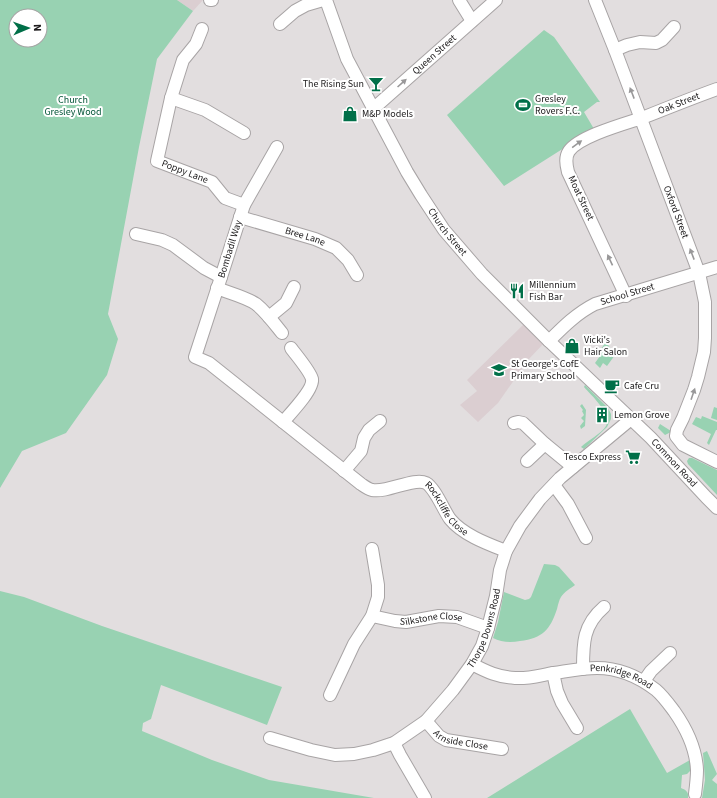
<svg xmlns="http://www.w3.org/2000/svg" width="717" height="798" font-family="'Source Sans 3',sans-serif">
  <rect width="100%" height="100%" fill="#e2dedf"/>
  <g fill="#dbced1">
    <polygon points="177,0 203,0 193,11"/>
    <polygon points="525,323 545,342 528,360 498,403 478,422 460,405 477,391 467,380"/>
  </g>
  <g fill="#98d2b2" fill-rule="evenodd">
    <path d="M0,0H177L193,11L157,59L139,147L108,314L118,339L107,375L66,433L22,451L0,488ZM16,16H40V40H16Z"/>
    <polygon points="544,30 554,37 600,102 597,102 584,112 594,129 504,186 447,115"/>
    <polygon points="606,342 615,355 607,366 603,363 600,368 595,363 600,356 597,354"/>
    <path d="M585,385L608,408L611,414V419L607,427L584,449L581,447C588,440 601,434 606,426C613,415 591,395 584,387Z"/>
    <polygon points="582,404 586,410 585,426 581,429 580,426 584,421 581,418 584,415 582,411 583,410 580,406"/>
    <polygon points="714,407 717,408 717,420 711,418"/>
    <polygon points="702,416 717,422 717,430 716,430 709,445 707,443 711,434 692,424 696,417 701,419"/>
    <polygon points="660,424 671,431 671,432 665,435 658,428"/>
    <polygon points="689,458 692,458 717,470 717,495 688,464 687,461"/>
    <path d="M544,564L555,565L559,567L575,585C571,588 564,592 561,597C559,600 558,605 557,609C550,630 543,638 520,641C510,643 501,642 493,638L498,622L504,592L525,600L529,599L531,597Z"/>
    <polygon points="0,591 24,597 102,626 282,687 267,725 161,685 151,719 143,723 142,731 212,760 269,780 374,798 0,798"/>
    <path d="M630,709L667,773L690,760V771L687,774L682,775L681,788C686,790 689,792 688,798H487Z"/>
    <polygon points="707,751 717,774 712,780 717,784 717,798 702,798 705,780 703,753"/>
  </g>
  <g fill="none" stroke-linecap="round" stroke-linejoin="round">
    <g stroke="#a8a4a5" stroke-width="14">
      <g id="minor">
        <polyline points="210,0 212,0"/>
        <path id="s1" d="M326,0L347,59L407,172L421,195L444,230L482,274L549,341L651,438L706,497L717,508"/>
        <polyline points="459,0 472,21"/>
        <path id="s2" d="M595,0L615,50L699,273L705,302V338L704,352L698,377L694,390L683,418L677,430L676,436L683,445L717,462"/>
        <polyline points="280,24 295,11 306,5 323,0"/>
        <path id="s3" d="M202,29L196,44L183,60L171,98L157,161L212,182L225,198L244,205"/>
        <polyline points="615,50 627,45 640,42 656,43 662,40 674,27"/>
        <polyline points="171,98 205,110 244,133"/>
        <path id="s4" d="M373,109L496,0"/>
        <path id="s5" d="M277,147L244,205L223,271L195,357L209,363L361,484C364,486 368,489 372,490C388,493 414,477 426,483C435,488 444,511 450,519C463,535 488,544 506,551"/>
        <path id="s6" d="M240,217L315,239L336,248L348,260L357,275"/>
        <polyline points="136,234 162,240 173,245 204,268 221,277"/>
        <path d="M217,288C229,293 246,297 256,304C266,312 274,323 282,333"/>
        <path id="s7" d="M626,296L568,172C566,164 565,157 569,151C580,136 624,124 642,118C667,108 692,98 717,89"/>
        <polyline points="269,317 286,303 294,287"/>
        <path id="s8" d="M549,341C563,327 577,313 595,304L717,267"/>
        <path d="M283,422C290,414 314,389 312,379C310,371 296,355 291,348"/>
        <polyline points="514,423 518,422 523,423 545,444 573,467"/>
        <polyline points="527,461 545,444"/>
        <polyline points="344,471 361,451 364,438 369,430 380,421"/>
        <polyline points="554,485 568,504 586,538"/>
        <path id="s9" d="M372,616L395,621L406,622L439,616L457,617L488,628"/>
        <path id="s10" d="M472,664C487,672 498,677 515,678C529,679 541,675 554,673C568,671 583,668 597,668C618,668 639,677 656,690C663,696 668,703 674,711C686,728 696,748 697,770C697,777 696,786 695,794"/>
        <path d="M583,669C583,643 583,625 604,607"/>
        <polyline points="553,673 557,691 562,703 577,728"/>
        <polyline points="644,681 651,671 670,653"/>
        <polyline points="330,695 354,644 372,616 378,597 378,585 372,549"/>
        <path id="s11" d="M426,721L439,736L446,740L502,749"/>
        <path id="s12" d="M270,738L311,750L335,755L354,754L373,750L394,743L426,721L453,690L472,664L482,646L488,628L496,596L500,570L506,551L520,526L540,499L560,478L631,419"/>
        <polyline points="394,743 400,755 425,798"/>
      </g>
    </g>
    <use href="#minor" stroke="#fff" stroke-width="12"/>
  </g>
  <defs><path id="oneway-solid" d="M-6-.8H1V-3.2L6.5 0L1 3.2V.8H-6Z"/></defs>
  <g fill="#999899">
    <use href="#oneway-solid" transform="translate(402 83) rotate(-42)"/>
    <use href="#oneway-solid" transform="translate(632 93) rotate(-111)"/>
    <use href="#oneway-solid" transform="translate(577 144) rotate(-36)"/>
    <use href="#oneway-solid" transform="translate(692 254) rotate(-111)"/>
    <use href="#oneway-solid" transform="translate(610 260) rotate(-115)"/>
    <use href="#oneway-solid" transform="translate(693 394) rotate(-71)"/>
  </g>
  <defs>
    <g id="bar-bare" transform="scale(1.2)"><path d="M-6-5H6L.8 .8V4.5H3.5V6h-7V4.5H-.8V.8Z" fill="#006f48" stroke="#fff" stroke-width="2.5" paint-order="stroke"/></g>
    <g id="stadium-bare" transform="scale(1.2)"><path d="M0-5a6.5 5 0 1 0 0 10a6.5 5 0 1 0 0-10ZM-3.5-1.8h7v3.6h-7Z" fill="#006f48" stroke="#fff" stroke-width="2.5" paint-order="stroke"/></g>
    <g id="shop-bare" transform="scale(1.2)"><path d="M-5-2.5h2.3a2.7 3.5 0 0 1 5.4 0H5L5.5 6h-11ZM-1.5-2.5h3a1.5 2.3 0 0 0-3 0Z" fill="#006f48" stroke="#fff" stroke-width="2.5" paint-order="stroke"/></g>
    <g id="restaurant-bare" transform="scale(1.2)"><path d="M-5-6h1v4h1v-4h1v4h1v-4h1v5L-1.5 .5V6h-2V.5L-5-1ZM5-6V6H3V1.5H1.5Q1.5-4 5-6Z" fill="#006f48" stroke="#fff" stroke-width="2.5" paint-order="stroke"/></g>
    <g id="school-bare" transform="scale(1.2)"><path d="M0-5L7-2L0 1L-7-2ZM-4 1L0 2.5L4 1V4Q0 6-4 4Z" fill="#006f48" stroke="#fff" stroke-width="2.5" paint-order="stroke"/></g>
    <g id="cafe-bare" transform="scale(1.2)"><path d="M-5.5-4.5H6V0H3Q3 3.5 0 3.5H-2.5Q-5.5 3.5-5.5 0ZM3-3.2v2h1.7v-2ZM-6 4.5H4V6H-6Z" fill="#006f48" stroke="#fff" stroke-width="2.5" paint-order="stroke"/></g>
    <g id="building-bare" transform="scale(1.2)"><path d="M-4-6H4V6H1V3H-1V6H-4ZM-2.5-4.3h1.7v1.8h-1.7ZM.8-4.3h1.7v1.8H.8ZM-2.5-1h1.7V.8h-1.7ZM.8-1h1.7V.8H.8Z" fill="#006f48" stroke="#fff" stroke-width="2.5" paint-order="stroke"/></g>
    <g id="supermarket-bare" transform="scale(1.2)"><path d="M-6-5.5h2.5l.6 2H6L4.5 2H-2.5L-4.4-4H-6ZM-1.5 3.2a1.3 1.3 0 1 0 .1 0ZM3 3.2a1.3 1.3 0 1 0 .1 0Z" fill="#006f48" stroke="#fff" stroke-width="2.5" paint-order="stroke"/></g>
  </defs>
  <g fill-rule="evenodd">
    <use href="#bar-bare" x="376" y="84"/>
    <use href="#stadium-bare" x="523" y="105"/>
    <use href="#shop-bare" x="350" y="114"/>
    <use href="#restaurant-bare" x="517" y="291"/>
    <use href="#shop-bare" x="572" y="346"/>
    <use href="#school-bare" x="499" y="370"/>
    <use href="#cafe-bare" x="612" y="386"/>
    <use href="#building-bare" x="602" y="415"/>
    <use href="#supermarket-bare" x="633" y="457"/>
  </g>
  <g text-anchor="middle" dominant-baseline="central" stroke-width="4" stroke-linejoin="round" paint-order="stroke">
    <g font-size="10" fill="#1d1b1c" stroke="#fff">
      <text stroke="none"><textPath href="#s4" startOffset="82">Queen Street</textPath></text>
      <text stroke="none"><textPath href="#s7" startOffset="279">Oak Street</textPath></text>
      <text stroke="none"><textPath href="#s3" startOffset="171">Poppy Lane</textPath></text>
      <text transform="translate(581 198) rotate(65)">Moat Street</text>
      <text stroke="none"><textPath href="#s2" startOffset="227">Oxford Street</textPath></text>
      <text stroke="none"><textPath href="#s1" startOffset="263">Church Street</textPath></text>
      <text stroke="none"><textPath href="#s6" startOffset="68">Bree Lane</textPath></text>
      <text transform="translate(230 249) rotate(-73)">Bombadil Way</text>
      <text stroke="none"><textPath href="#s8" startOffset="93">School Street</textPath></text>
      <text stroke="none"><textPath href="#s1" startOffset="587">Common Road</textPath></text>
      <text stroke="none"><textPath href="#s5" startOffset="537">Rockcliffe Close</textPath></text>
      <text stroke="none"><textPath href="#s9" startOffset="60">Silkstone Close</textPath></text>
      <text stroke="none"><textPath href="#s12" startOffset="278">Thorpe Downs Road</textPath></text>
      <text stroke="none"><textPath href="#s10" startOffset="154">Penkridge Road</textPath></text>
      <text stroke="none"><textPath href="#s11" startOffset="42">Arnside Close</textPath></text>
    </g>
    <g font-size="10" fill="#1d1b1c" stroke="#fff" text-anchor="start">
      <text x="364" y="84" text-anchor="end">The Rising Sun</text>
      <text x="535" y="99">Gresley<tspan x="535" dy="12">Rovers F.C.</tspan></text>
      <text x="362" y="114">M&amp;P Models</text>
      <text x="529" y="285">Millennium<tspan x="529" dy="12">Fish Bar</tspan></text>
      <text x="584" y="340">Vicki's<tspan x="584" dy="12">Hair Salon</tspan></text>
      <text x="511" y="364">St George's CofE<tspan x="511" dy="12">Primary School</tspan></text>
      <text x="624" y="386">Cafe Cru</text>
      <text x="614" y="415">Lemon Grove</text>
      <text x="621" y="457" text-anchor="end">Tesco Express</text>
    </g>
    <g font-size="10" fill="#025436" stroke="#fff">
      <text x="73" y="100">Church<tspan x="73" dy="12">Gresley Wood</tspan></text>
    </g>
  </g>
  <g transform="translate(28 28) rotate(88)"><circle r="19" fill="#ffffff" stroke="#a5a4a4"/>
  <path d="M0-3L7 15L0 10L-7 15Z" fill="#006f48"/>
  <text y="-6" font-size="11" font-weight="bold" text-anchor="middle" fill="#1d1b1c">N</text>
  </g>
</svg>
